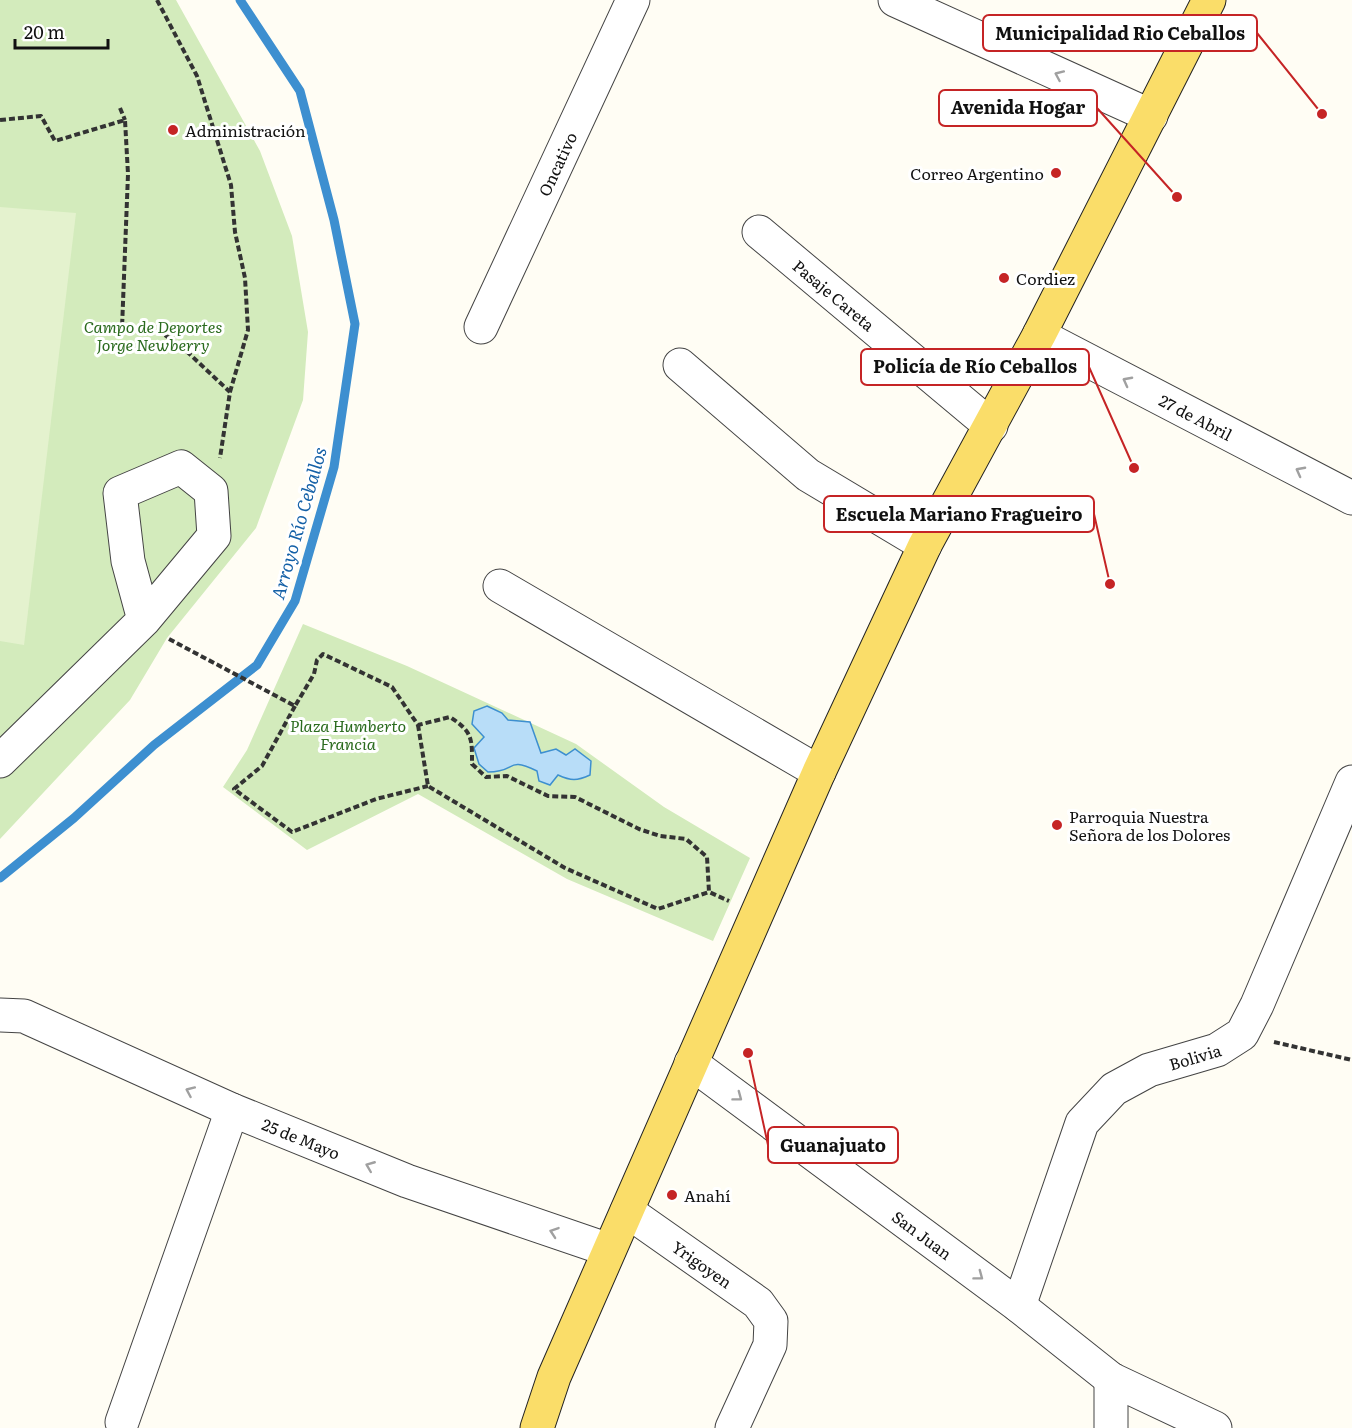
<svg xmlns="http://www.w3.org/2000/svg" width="1352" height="1428" font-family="Literata,serif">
  <rect width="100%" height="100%" fill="#fffdf4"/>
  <g fill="#d3ebbc">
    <polygon points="0,0 176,0 260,151 292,236 308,332 303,400 256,528 167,638 130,700 0,839"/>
    <polygon points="303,624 407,666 576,744 664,807 750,858 713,941 567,879 418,794 307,850 223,787 247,750"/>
  </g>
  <polygon fill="#e4f2ce" points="0,207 76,213 24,645 0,641"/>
  <path fill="#b8ddf8" stroke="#3d8fd0" stroke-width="1.5" d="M487,706L502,713L508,720L530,722L541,753L556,749L566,755L575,749L591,761L590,775C577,781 571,781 558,775L550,785L539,781L537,771C505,756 518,772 488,772L479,764L474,748L484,737L472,724L474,711Z"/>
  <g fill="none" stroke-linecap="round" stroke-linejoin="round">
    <polyline stroke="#3d8fd0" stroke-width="9" points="0,878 74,818 154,745 257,665 295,601 334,467 355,324 334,220 300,91 240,0"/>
    <g stroke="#444" stroke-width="35">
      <g id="minor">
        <polyline points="895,0 1151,116"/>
        <path id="s1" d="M759,232L991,426"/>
        <path id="s2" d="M481,327L633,0"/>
        <path id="s3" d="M1039,335L1352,498"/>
        <polyline points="680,365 808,475 925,545"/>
        <polyline points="500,586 819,772"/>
        <polyline points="0,761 144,620 214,536 211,491 181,467 120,493 128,561 144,620"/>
        <path id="s4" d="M0,1015L24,1016L232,1110L407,1181L609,1250"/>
        <path id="s5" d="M691,1063L1019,1306L1111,1379L1215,1428"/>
        <path id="s6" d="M627,1211L758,1303L771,1321L770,1345L732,1428"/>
        <path id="s7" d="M1019,1306L1082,1123L1114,1089L1149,1070L1217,1050L1242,1034L1257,1005L1352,782"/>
        <polyline points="122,1422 232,1110"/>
        <polyline points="1111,1428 1111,1379"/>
      </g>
    </g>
    <g stroke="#222" stroke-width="35">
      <polyline id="major" points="537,1428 554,1377 819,772 925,545 1039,335 1209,0"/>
    </g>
    <g stroke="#333" stroke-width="4" stroke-dasharray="6 3" stroke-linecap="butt">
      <polyline points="157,0 197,76 231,185 235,232 245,278 248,330 230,392"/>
      <polyline points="120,108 125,120"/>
      <polyline points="0,120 41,116 55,141 125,120 128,174 122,328 156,329 181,346 230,392 220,458"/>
      <path d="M169,639L295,706L314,674L317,660L323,654L392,687L418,725L450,717C473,732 472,739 472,764L486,777L507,776L548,796L575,797L639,829L660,836L686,839L707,857L709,892L729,901"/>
      <polyline points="295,706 262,766 234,789 292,832 376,799 428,786"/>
      <polyline points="418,725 428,786 565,868 658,909 709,892"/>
      <polyline points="1274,1042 1352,1060"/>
    </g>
    <use href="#minor" stroke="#fff" stroke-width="33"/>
    <use href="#major" stroke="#fadd69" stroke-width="33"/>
  </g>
  <defs><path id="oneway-chevron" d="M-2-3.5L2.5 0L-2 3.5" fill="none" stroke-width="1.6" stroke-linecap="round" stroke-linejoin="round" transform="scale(1.5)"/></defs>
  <g stroke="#a0a0a0">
    <use href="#oneway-chevron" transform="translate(1059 75) rotate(-156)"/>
    <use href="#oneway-chevron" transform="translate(1127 381) rotate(-152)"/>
    <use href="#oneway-chevron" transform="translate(1300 471) rotate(-152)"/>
    <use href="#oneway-chevron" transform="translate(190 1091) rotate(-156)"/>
    <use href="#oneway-chevron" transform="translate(738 1097) rotate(37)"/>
    <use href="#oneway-chevron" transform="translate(370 1166) rotate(-158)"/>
    <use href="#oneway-chevron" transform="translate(554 1232) rotate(-161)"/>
    <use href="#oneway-chevron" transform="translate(979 1276) rotate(37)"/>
  </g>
  <g fill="#c52425" stroke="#fff" stroke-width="2">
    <circle cx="173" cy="130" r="6"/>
    <circle cx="1056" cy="173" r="6"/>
    <circle cx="1004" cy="278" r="6"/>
    <circle cx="1057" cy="825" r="6"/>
    <circle cx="672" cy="1195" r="6"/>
  </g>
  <g text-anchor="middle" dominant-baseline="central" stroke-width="6" stroke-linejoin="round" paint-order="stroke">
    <g font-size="16" fill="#111" stroke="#fff" text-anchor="start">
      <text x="185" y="130">Administración</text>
      <text x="1044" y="173" text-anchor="end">Correo Argentino</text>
      <text x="1016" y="278">Cordiez</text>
      <text x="1069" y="816">Parroquia Nuestra<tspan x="1069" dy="18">Señora de los Dolores</tspan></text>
      <text x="684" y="1195">Anahí</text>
    </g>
    <g font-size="16" fill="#111" stroke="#fff">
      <text stroke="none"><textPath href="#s2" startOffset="180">Oncativo</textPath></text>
      <text stroke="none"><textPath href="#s1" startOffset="98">Pasaje Careta</textPath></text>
      <text stroke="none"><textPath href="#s3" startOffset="177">27 de Abril</textPath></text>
      <text stroke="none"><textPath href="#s7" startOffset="328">Bolivia</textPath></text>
      <text stroke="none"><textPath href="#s4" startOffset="327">25 de Mayo</textPath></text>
      <text stroke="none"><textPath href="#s5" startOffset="288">San Juan</textPath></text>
      <text stroke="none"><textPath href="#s6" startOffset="92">Yrigoyen</textPath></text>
    </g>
    <g font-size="16" font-style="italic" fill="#2b6b1e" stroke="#fff">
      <text x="153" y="326">Campo de Deportes<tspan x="153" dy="18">Jorge Newberry</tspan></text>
      <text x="348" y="725">Plaza Humberto<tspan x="348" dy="18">Francia</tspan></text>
    </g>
    <g font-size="18" font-style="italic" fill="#1561a7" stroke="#fff">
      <text transform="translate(298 523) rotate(-74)">Arroyo Río Ceballos</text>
    </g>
  </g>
  <path fill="none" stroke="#c52425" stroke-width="2" d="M1322 114L1257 33M1177 197L1097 108M1134 468L1089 367M1110 584L1094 514M748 1053L768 1145"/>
  <g fill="#c52425" stroke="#fff" stroke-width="2">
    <circle cx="1322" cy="114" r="6"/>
    <circle cx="1177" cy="197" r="6"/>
    <circle cx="1134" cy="468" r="6"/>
    <circle cx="1110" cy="584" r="6"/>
    <circle cx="748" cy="1053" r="6"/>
  </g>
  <g fill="#fff" stroke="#c52425" stroke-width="2">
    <rect x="983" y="15" width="274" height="36" rx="6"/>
    <rect x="939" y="90" width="158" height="36" rx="6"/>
    <rect x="861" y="349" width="228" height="36" rx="6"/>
    <rect x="824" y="496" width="270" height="36" rx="6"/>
    <rect x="768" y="1127" width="130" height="36" rx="6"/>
  </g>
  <g font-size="18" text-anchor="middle" font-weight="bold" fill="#111">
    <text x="1120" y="40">Municipalidad Rio Ceballos</text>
    <text x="1018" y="114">Avenida Hogar</text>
    <text x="975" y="373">Policía de Río Ceballos</text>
    <text x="959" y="521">Escuela Mariano Fragueiro</text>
    <text x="833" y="1152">Guanajuato</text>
  </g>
  <path d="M15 39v9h93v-9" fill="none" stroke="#111111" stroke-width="3"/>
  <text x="24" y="39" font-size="18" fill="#111111" stroke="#ffffff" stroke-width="4.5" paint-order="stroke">20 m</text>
</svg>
